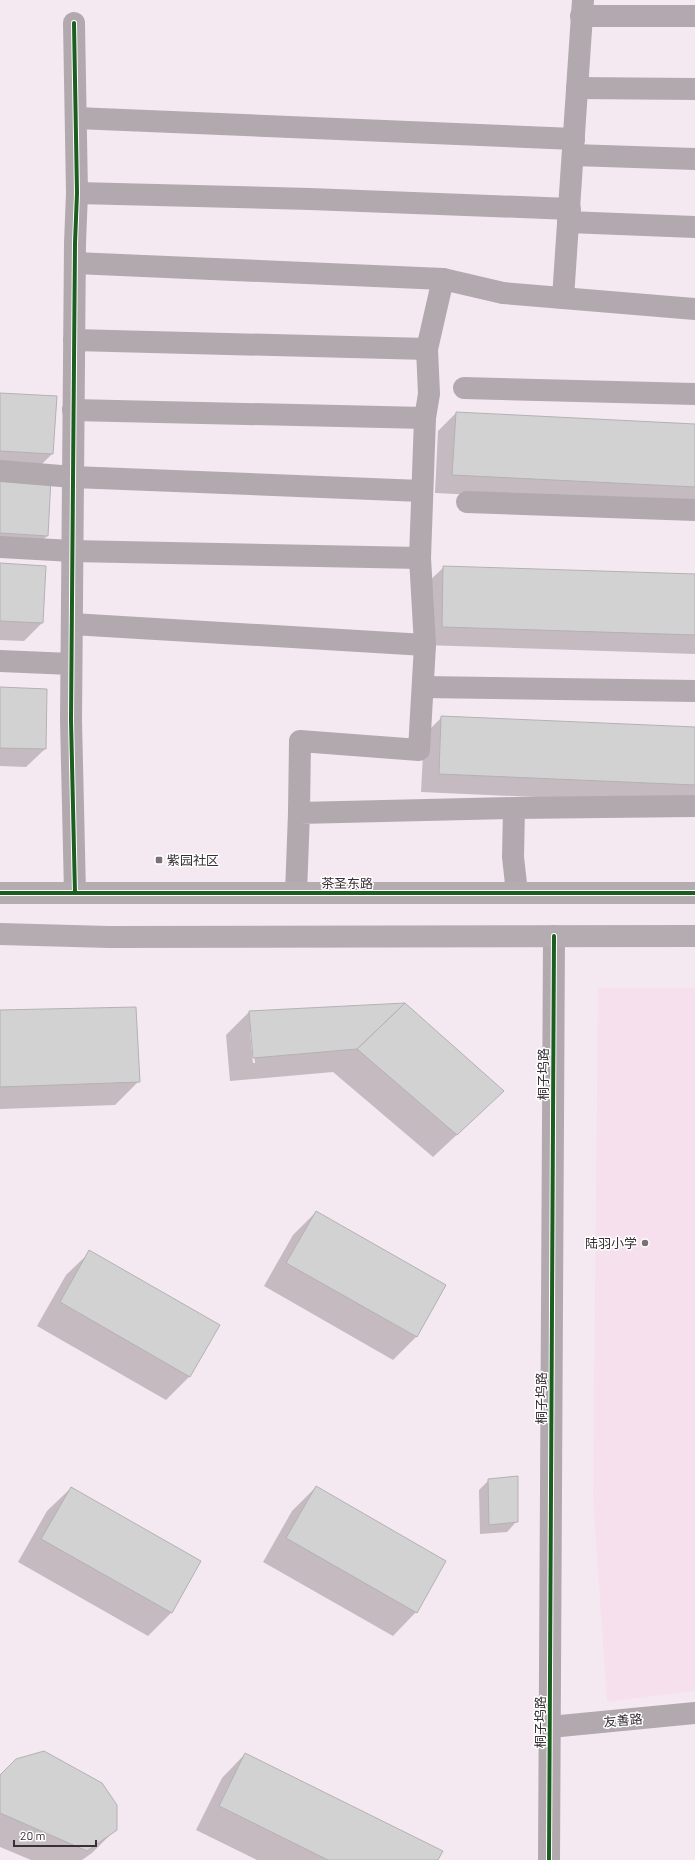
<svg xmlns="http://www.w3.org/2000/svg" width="695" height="1860" font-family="Barlow,'Noto Sans SC',sans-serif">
  <rect width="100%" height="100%" fill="#f5e9f1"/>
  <polygon fill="#f6e0ee" points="598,988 695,988 695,1691 607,1702 593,1498"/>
  <g fill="#0003" fill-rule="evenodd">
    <polygon points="0,394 52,454 34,472 0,470"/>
    <polygon points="456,413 695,425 695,506 435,493 438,431"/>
    <polygon points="0,476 47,536 29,554 0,552"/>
    <polygon points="0,564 42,623 24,641 0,640"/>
    <polygon points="444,567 695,575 695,654 424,645 425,585"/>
    <polygon points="0,688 45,749 26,767 0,766"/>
    <polygon points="442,717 695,728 695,804 421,792 424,735"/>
    <path d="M404,1004L479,1114L433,1157L333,1072L230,1081L226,1035L249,1012ZM250,1032H252L255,1063H253Z"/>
    <polygon points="0,1011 139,1081 115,1105 0,1109"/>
    <polygon points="316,1212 445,1286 416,1337 393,1360 264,1286 293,1235"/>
    <polygon points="90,1252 190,1376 166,1400 37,1326 66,1275"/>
    <polygon points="489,1480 517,1521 507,1532 480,1534 479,1490"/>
    <polygon points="316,1487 416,1612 393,1636 263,1562 292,1511"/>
    <polygon points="71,1488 200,1562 171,1613 148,1636 18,1562 47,1511"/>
    <polygon points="245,1754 437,1860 257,1860 196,1830 222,1778"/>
    <polygon points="0,1776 116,1829 92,1853 82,1860 31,1860 0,1847"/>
  </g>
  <g fill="#d3d2d3" stroke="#b3b1b3">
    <polygon points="0,393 57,396 53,454 0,451"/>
    <polygon points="456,412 695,424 695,487 452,475"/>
    <polygon points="0,475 51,478 48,536 0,533"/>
    <polygon points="0,563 46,566 43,623 0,621"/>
    <polygon points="443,566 695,574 695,635 442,627"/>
    <polygon points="0,687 47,689 46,749 0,748"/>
    <polygon points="441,716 695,727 695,785 439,774"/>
    <polygon points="405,1003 504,1091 457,1135 357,1049"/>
    <polygon points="405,1003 357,1049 253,1058 249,1011"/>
    <polygon points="136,1007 140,1082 0,1087 0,1010"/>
    <polygon points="316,1211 446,1285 417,1337 286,1263"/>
    <polygon points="89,1250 220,1325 190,1377 60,1302"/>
    <polygon points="518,1476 518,1522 489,1525 488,1479"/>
    <polygon points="316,1486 446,1561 417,1613 286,1538"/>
    <polygon points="71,1487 201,1561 172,1613 41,1539"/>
    <polygon points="44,1751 102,1783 117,1805 117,1830 87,1851 0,1813 0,1775 16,1759"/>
    <polygon points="245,1753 443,1851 438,1860 328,1860 219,1806"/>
  </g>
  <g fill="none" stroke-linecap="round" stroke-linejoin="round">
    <g stroke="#b2a9af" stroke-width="22">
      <polyline points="581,16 695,16"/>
      <polyline points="74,23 77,193 75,243 71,720 75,893"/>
      <polyline points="577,88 695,89"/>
      <polyline points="76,118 574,139"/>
      <polyline points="573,155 695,159"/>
      <polyline points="77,193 310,199 570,209"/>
      <polyline points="568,222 695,227"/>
      <polyline points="75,263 443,279 503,293 695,309"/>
      <polyline points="563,298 583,0"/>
      <polyline points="74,340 427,349"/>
      <polyline points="464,388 695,394"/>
      <polyline points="73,410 425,418"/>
      <polyline points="0,471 73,477 421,491"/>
      <polyline points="467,502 695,510"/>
      <polyline points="0,547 72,551 420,558"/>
      <polyline points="72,624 425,645"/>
      <polyline points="0,661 71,664"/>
      <polyline points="423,687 695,691"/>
      <polyline points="299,813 300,741 419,750 425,645 420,558 425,418 429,394 427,349 443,279"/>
      <polyline points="296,893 299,813 514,808"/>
      <polyline points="517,893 513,857 514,808 695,806"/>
      <polyline points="550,1727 695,1713"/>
      <polyline points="549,1860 554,936"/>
    </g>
    <g stroke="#b5acb2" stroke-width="22">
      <polyline points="0,893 695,893"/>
      <polyline points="0,934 109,937 695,936"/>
    </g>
    <g stroke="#fff" stroke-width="6">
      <g id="cycleway">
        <polyline points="74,23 77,193 75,243 71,720 75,893"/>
        <polyline points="0,893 695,893"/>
        <polyline points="549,1860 554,936"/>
      </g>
    </g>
    <use href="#cycleway" stroke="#1b5e20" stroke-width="4"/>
  </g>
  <g fill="#7a7177" stroke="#fff" stroke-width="1.5">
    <rect x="155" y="856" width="8" height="8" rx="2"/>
    <circle cx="645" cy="1243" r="4"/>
  </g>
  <g text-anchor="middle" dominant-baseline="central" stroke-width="3" stroke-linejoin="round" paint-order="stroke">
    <g font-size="13" fill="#383035" stroke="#fff" text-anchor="start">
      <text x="167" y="860">紫园社区</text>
      <text x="637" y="1243" text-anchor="end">陆羽小学</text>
    </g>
    <g font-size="13" fill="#383035" stroke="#fff">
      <text x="347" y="883">茶圣东路</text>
      <text transform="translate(543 1074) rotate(-90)">桐子坞路</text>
      <text transform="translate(541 1398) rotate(-90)">桐子坞路</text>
      <text transform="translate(623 1720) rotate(-5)">友善路</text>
      <text transform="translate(540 1722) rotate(-90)">桐子坞路</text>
    </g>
  </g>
  <path d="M14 1840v6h82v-6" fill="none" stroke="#383035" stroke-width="2"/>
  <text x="20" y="1840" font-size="12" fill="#383035" stroke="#ffffff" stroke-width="3" paint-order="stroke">20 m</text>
</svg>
